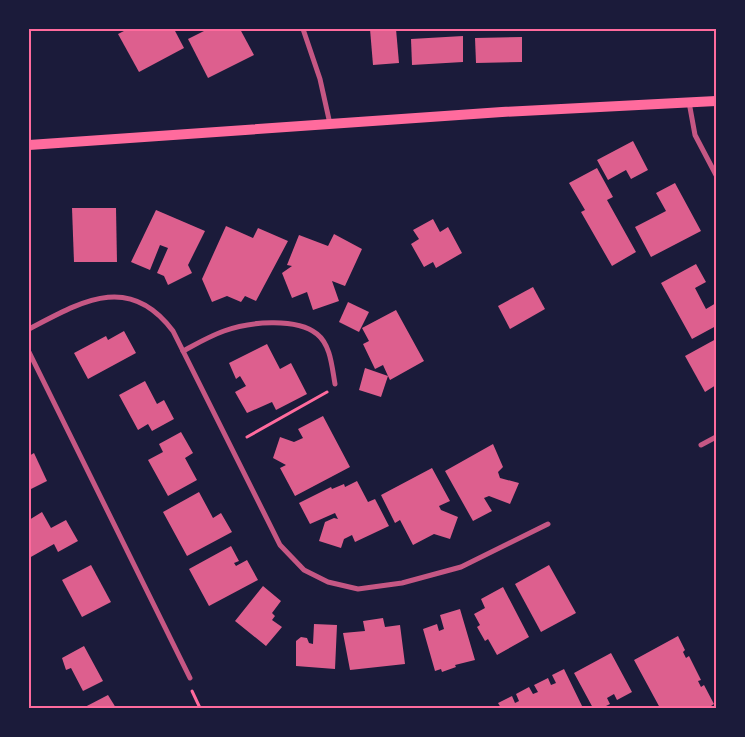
<svg xmlns="http://www.w3.org/2000/svg" width="745" height="737" font-family="'Fira Sans Condensed',sans-serif">
  <rect width="100%" height="100%" fill="#1b1b3a"/>
  <g fill="#dd5f8e">
    <polygon points="128,29 174,29 184,48 139,72 118,34"/>
    <polygon points="208,29 240,29 254,55 208,78 188,39"/>
    <polygon points="370,29 396,29 399,63 373,65"/>
    <polygon points="463,36 463,62 412,65 411,39"/>
    <polygon points="522,37 522,62 476,63 475,38"/>
    <polygon points="633,141 648,170 631,179 626,170 608,180 597,160"/>
    <polygon points="597,168 613,197 607,200 636,252 612,266 581,212 585,210 569,183"/>
    <polygon points="675,183 701,231 651,257 635,227 666,211 656,193"/>
    <polygon points="72,208 116,208 117,262 74,262"/>
    <polygon points="156,210 205,231 188,265 192,273 168,285 164,276 157,273 168,248 160,245 150,270 131,262"/>
    <polygon points="433,219 440,232 448,227 462,253 436,268 433,262 424,267 411,244 419,239 413,230"/>
    <polygon points="226,226 253,238 258,228 288,241 256,301 245,296 241,302 227,296 212,302 202,279"/>
    <polygon points="334,234 362,249 345,286 332,281 339,301 313,310 307,292 292,298 282,273 292,266 287,265 299,235 328,246"/>
    <polygon points="696,264 706,282 695,288 706,309 716,303 716,326 692,339 661,283"/>
    <polygon points="533,287 545,309 510,329 498,306"/>
    <polygon points="348,302 369,312 359,332 339,322"/>
    <polygon points="396,310 424,361 390,380 388,376 381,397 359,390 365,368 388,376 383,365 375,369 363,344 369,341 362,328"/>
    <polygon points="124,331 136,353 88,379 74,353 106,336 108,340"/>
    <polygon points="716,339 716,385 705,392 685,356"/>
    <polygon points="267,344 280,369 291,363 307,394 276,410 272,402 247,413 235,392 246,386 240,376 236,379 229,363"/>
    <polygon points="145,381 157,404 164,400 174,419 152,431 148,424 138,430 119,395"/>
    <polygon points="323,416 350,467 295,496 280,468 286,465 273,458 280,437 294,442 303,438 298,429"/>
    <polygon points="181,432 193,453 185,458 197,480 168,496 148,460 163,452 159,444"/>
    <polygon points="493,444 503,467 498,472 500,478 519,483 510,504 489,496 484,498 492,511 473,521 445,471"/>
    <polygon points="34,453 47,481 29,490 29,456"/>
    <polygon points="432,468 450,501 439,506 441,510 458,517 450,539 434,534 413,545 400,520 395,523 381,495"/>
    <polygon points="357,481 368,502 375,499 389,526 355,542 352,535 344,539 341,548 319,541 325,522 334,518 338,519 335,513 310,524 299,503 331,487 332,489 344,484 345,487"/>
    <polygon points="199,492 213,518 221,513 232,532 187,556 163,512"/>
    <polygon points="42,512 51,528 66,520 78,541 58,552 54,544 29,558 29,520"/>
    <polygon points="231,546 239,561 234,563 236,566 247,560 258,580 209,606 189,569"/>
    <polygon points="91,565 111,602 82,617 62,580"/>
    <polygon points="549,565 576,613 541,632 515,584"/>
    <polygon points="263,586 281,601 272,613 275,616 272,620 282,627 266,646 235,621"/>
    <polygon points="503,587 529,637 497,655 488,639 485,641 477,627 480,625 474,614 485,608 481,599"/>
    <polygon points="460,609 475,660 455,665 456,667 442,672 441,669 435,671 423,629 437,624 439,631 444,629 440,615"/>
    <polygon points="383,618 385,627 400,625 405,664 350,670 343,633 365,631 363,621"/>
    <polygon points="314,624 337,625 335,669 296,666 296,641 301,637 307,638 309,643 313,644"/>
    <polygon points="678,636 685,650 683,652 686,658 689,656 701,680 698,681 701,687 704,685 714,704 711,706 713,708 660,708 634,660"/>
    <polygon points="84,646 103,681 83,691 71,668 66,670 62,658"/>
    <polygon points="611,653 632,692 617,700 614,694 607,698 610,704 602,708 593,708 574,673"/>
    <polygon points="564,669 583,708 501,708 498,703 512,696 515,703 519,701 516,694 529,687 533,694 538,692 534,685 548,678 551,685 556,683 552,675"/>
    <polygon points="108,695 116,708 83,708"/>
  </g>
  <g fill="none" stroke-linecap="round" stroke-linejoin="round">
    <g stroke="#ff6b9d" stroke-width="3">
      <polyline points="247,437 327,392"/>
      <polyline points="192,691 200,708"/>
    </g>
    <g stroke="#c65784" stroke-width="5">
      <polyline points="303,29 320,79 330,124"/>
      <polyline points="689,102 695,135 716,175"/>
      <path d="M29,329C81,302 129,272 173,331L280,545L304,570L328,582L358,589L402,583L461,567L548,524"/>
      <path d="M183,351C196,344 210,336 224,331C248,322 296,317 317,334C331,345 332,368 335,384"/>
      <polyline points="29,352 190,678"/>
      <polyline points="701,445 716,437"/>
    </g>
    <polyline stroke="#ff6b9d" stroke-width="10" points="29,145 502,112 716,101"/>
  </g>
  <rect width="745" height="737" fill="none" stroke="#1b1b3a" stroke-width="60"/>
  <rect x="30" y="30" width="685" height="677" fill="none" stroke="#ff6b9d" stroke-width="2"/>
</svg>
